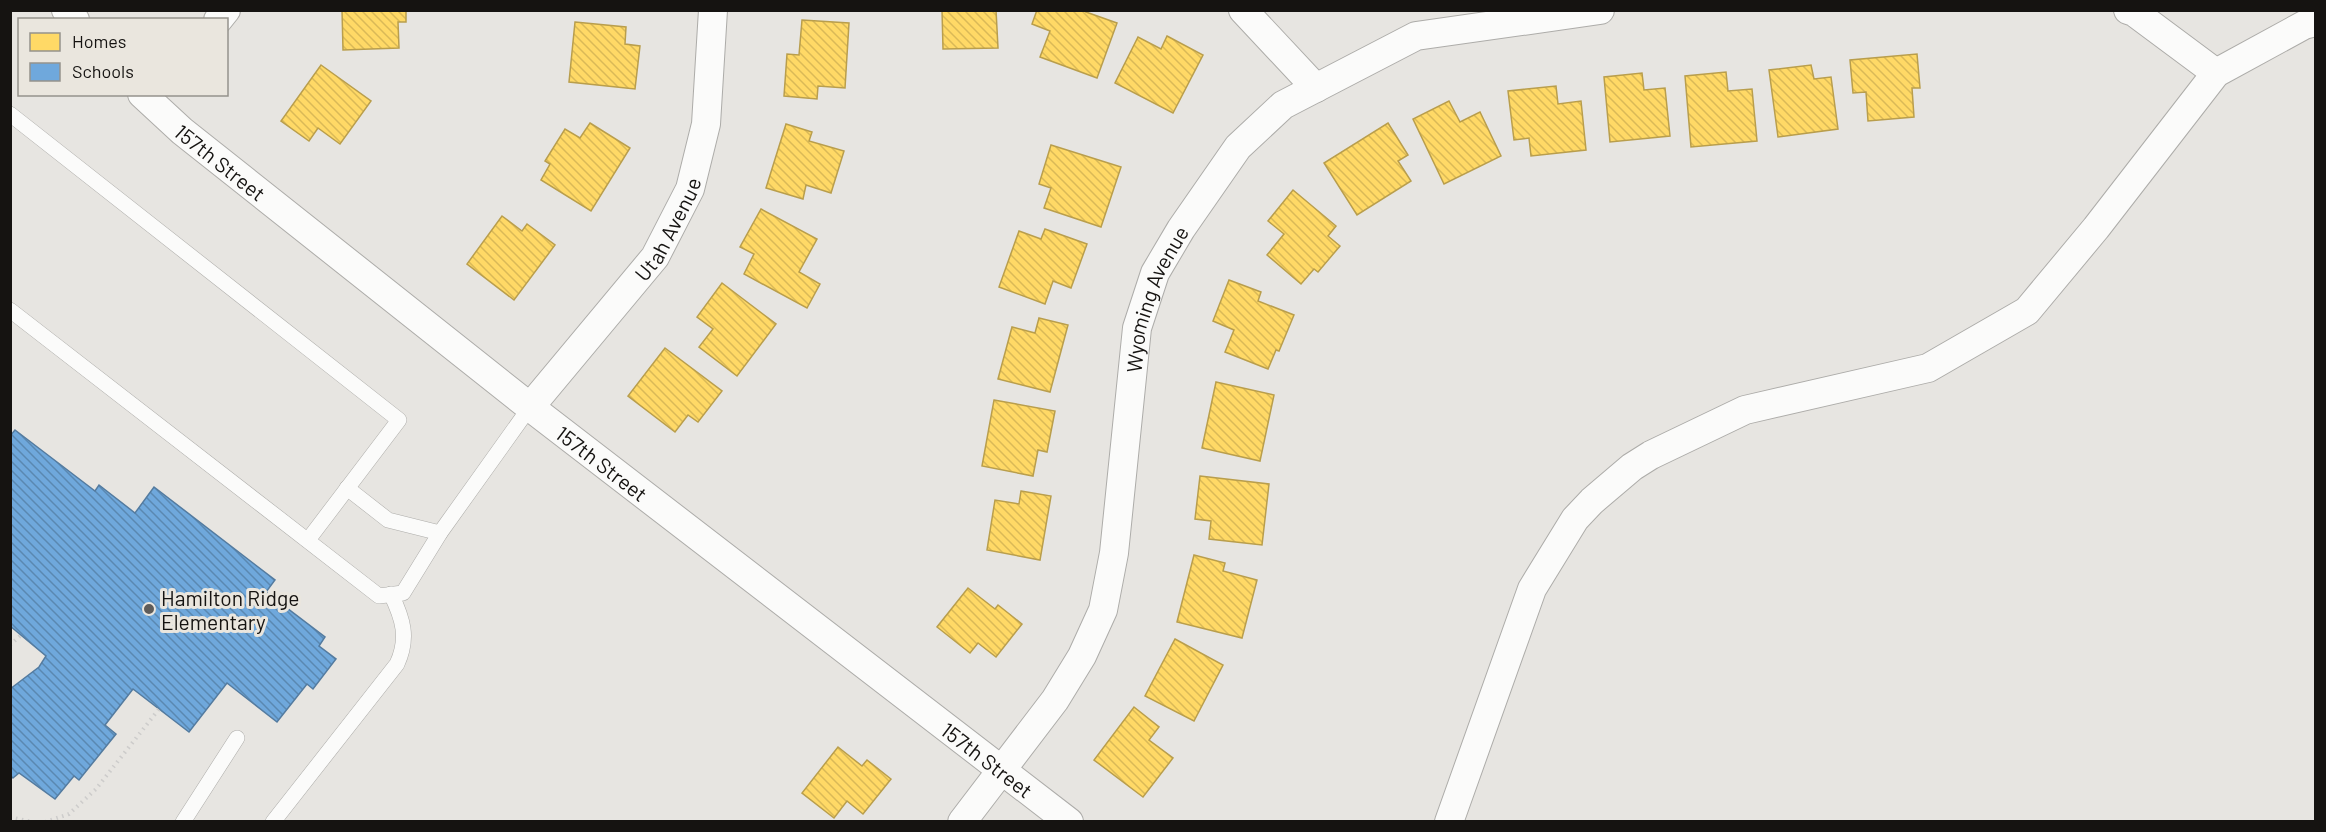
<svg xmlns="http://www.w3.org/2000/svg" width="2326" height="832" font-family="Barlow,sans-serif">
  <defs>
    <pattern id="homes-back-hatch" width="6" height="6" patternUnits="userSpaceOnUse" patternTransform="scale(1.5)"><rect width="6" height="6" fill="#ffd966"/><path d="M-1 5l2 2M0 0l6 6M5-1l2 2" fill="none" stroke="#dab957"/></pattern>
    <pattern id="schools-back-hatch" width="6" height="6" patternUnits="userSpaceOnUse" patternTransform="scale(1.5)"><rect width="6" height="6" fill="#6fa8dc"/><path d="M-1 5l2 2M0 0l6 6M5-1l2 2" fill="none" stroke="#5a88b1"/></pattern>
  </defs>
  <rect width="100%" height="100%" fill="#e7e5e1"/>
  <g fill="url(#homes-back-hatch)" stroke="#b99e4c" stroke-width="1.5">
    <polygon points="342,10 406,10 406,22 398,22 399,48 343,50"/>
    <polygon points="942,10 996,10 998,48 943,49"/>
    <polygon points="1037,10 1087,10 1086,12 1117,23 1097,78 1040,57 1050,31 1032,24"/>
    <polygon points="802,20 849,23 845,88 818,86 817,99 784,96 787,54 799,55"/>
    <polygon points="575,22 626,27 625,44 640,46 635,89 569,82"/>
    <polygon points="1167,36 1203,55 1173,113 1115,83 1138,37 1161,49"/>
    <polygon points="1917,54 1920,88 1912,88 1914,117 1868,121 1866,92 1853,93 1850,60"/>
    <polygon points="321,65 371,101 340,144 318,128 309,141 281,121"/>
    <polygon points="1811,65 1814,79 1831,77 1838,129 1778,137 1769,70"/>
    <polygon points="1726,72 1728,91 1752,89 1757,141 1691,147 1685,76"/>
    <polygon points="1642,73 1644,90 1665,88 1670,136 1610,142 1604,77"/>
    <polygon points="1556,86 1558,104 1581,101 1586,150 1531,156 1529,138 1514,140 1508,91"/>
    <polygon points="1449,101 1460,122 1480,112 1501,156 1444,184 1413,119"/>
    <polygon points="590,123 630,148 591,211 541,180 550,164 545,161 565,129 580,138"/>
    <polygon points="1388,123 1408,155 1398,161 1411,181 1357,215 1324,163"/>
    <polygon points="786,124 812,132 809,141 844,151 831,193 806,185 803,199 766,188"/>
    <polygon points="1051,145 1121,167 1101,227 1044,208 1051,188 1039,184"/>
    <polygon points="1293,190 1336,226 1328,236 1340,246 1318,272 1314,269 1301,284 1267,255 1284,234 1268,221"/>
    <polygon points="761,209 817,239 799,272 820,284 807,308 744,274 754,254 740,247"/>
    <polygon points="502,216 522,231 527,224 555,245 514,300 467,264"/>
    <polygon points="1045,229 1087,244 1071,288 1053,281 1045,304 999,287 1019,231 1041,239"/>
    <polygon points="1229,280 1261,292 1258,301 1294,315 1279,351 1276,350 1268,369 1225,352 1234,330 1213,321"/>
    <polygon points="722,283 776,324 737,376 699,347 713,329 697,317"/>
    <polygon points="1039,318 1068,325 1050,392 998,379 1012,327 1035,333"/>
    <polygon points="665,348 722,391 698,422 688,415 675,432 628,396"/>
    <polygon points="1216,382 1274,395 1260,461 1202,448"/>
    <polygon points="994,400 1055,411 1047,452 1038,450 1033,476 982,466"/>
    <polygon points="1200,476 1269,484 1262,545 1209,539 1211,521 1195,519"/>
    <polygon points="1021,491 1051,496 1040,560 987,550 995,500 1019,504"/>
    <polygon points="1194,555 1225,563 1223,571 1257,580 1242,638 1177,622"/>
    <polygon points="968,588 995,609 998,605 1022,624 996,657 978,643 970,653 937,627"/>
    <polygon points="1175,639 1223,665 1194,721 1145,696"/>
    <polygon points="1134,707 1159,727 1149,740 1173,758 1143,797 1094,760"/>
    <polygon points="838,747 862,766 867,760 891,779 863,814 847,801 834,818 802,793"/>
  </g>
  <polygon fill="url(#schools-back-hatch)" stroke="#547b9f" stroke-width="1.5" points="15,430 95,491 99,485 135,513 154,487 275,580 266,592 325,637 319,646 336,659 313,689 307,684 277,722 227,683 189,732 133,689 105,725 116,734 79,780 74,776 55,799 19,773 13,778 10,777 10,689 39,667 46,656 10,626 10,436"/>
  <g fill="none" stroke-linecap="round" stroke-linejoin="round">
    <g stroke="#adaca9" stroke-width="16">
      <g id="service">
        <polyline points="10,114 399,420 308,540"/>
        <polyline points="10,310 379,596 403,593 440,533 530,407"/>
        <polyline points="347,488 388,520 440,533"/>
        <polyline points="183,822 237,738"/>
        <path d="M273,822L397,664C409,638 403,619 391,594"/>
      </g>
    </g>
    <g stroke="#adaca9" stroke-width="30">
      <g id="minor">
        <polyline points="66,10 75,20"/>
        <polyline points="1243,10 1316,88"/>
        <polyline points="2128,10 2134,12 2216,73"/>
        <polyline points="218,20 226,10"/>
        <path id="s1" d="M142,94L182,131L530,407L1069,822"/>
        <path id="s2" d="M530,407L655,257L690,189L706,124L713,10"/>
        <path id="s3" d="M962,822L1055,700L1082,656L1103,610L1114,553L1137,328L1155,273L1181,229L1238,147L1283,105L1416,36L1600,10"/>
        <polyline points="1449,822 1532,589 1575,519 1592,501 1632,467 1651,455 1745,410 1928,368 2027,311 2096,228 2216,73 2304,25 2316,22"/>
      </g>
    </g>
    <g stroke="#cdcccb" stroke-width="4" stroke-dasharray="1.5 4.5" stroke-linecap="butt">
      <polyline points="10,645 21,635"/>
      <polyline points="10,817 32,822"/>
      <polyline points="45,822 69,814 96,789 159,709"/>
    </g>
    <use href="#service" stroke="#fbfbfa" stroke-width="15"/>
    <use href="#minor" stroke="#fbfbfa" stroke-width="28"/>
  </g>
  <circle fill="#5e5c5a" stroke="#eae6de" stroke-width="2" cx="149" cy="609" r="6"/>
  <g text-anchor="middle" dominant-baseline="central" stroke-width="6" stroke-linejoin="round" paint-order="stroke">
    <g font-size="21" fill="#151311" stroke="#eae6de">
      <text stroke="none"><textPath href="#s1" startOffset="104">157th Street</textPath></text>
      <text stroke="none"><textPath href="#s2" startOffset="226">Utah Avenue</textPath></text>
      <text stroke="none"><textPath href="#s3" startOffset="573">Wyoming Avenue</textPath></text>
      <text stroke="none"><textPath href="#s1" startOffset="590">157th Street</textPath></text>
      <text stroke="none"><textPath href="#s1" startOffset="1076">157th Street</textPath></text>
    </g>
    <g font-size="21" fill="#151311" stroke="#eae6de" text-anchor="start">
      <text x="161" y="597">Hamilton Ridge<tspan x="161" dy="24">Elementary</tspan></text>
    </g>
  </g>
  <rect width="2326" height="832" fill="none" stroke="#151311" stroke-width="24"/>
  <rect x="18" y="18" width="210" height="78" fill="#eae6de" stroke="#95928c" stroke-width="1.5"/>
  <rect x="30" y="33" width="30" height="18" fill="#ffd966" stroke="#95928c" stroke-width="1.5"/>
  <text x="72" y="48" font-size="18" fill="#151311">Homes</text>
  <rect x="30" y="63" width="30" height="18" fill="#6fa8dc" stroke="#95928c" stroke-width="1.5"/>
  <text x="72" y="78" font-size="18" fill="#151311">Schools</text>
</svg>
